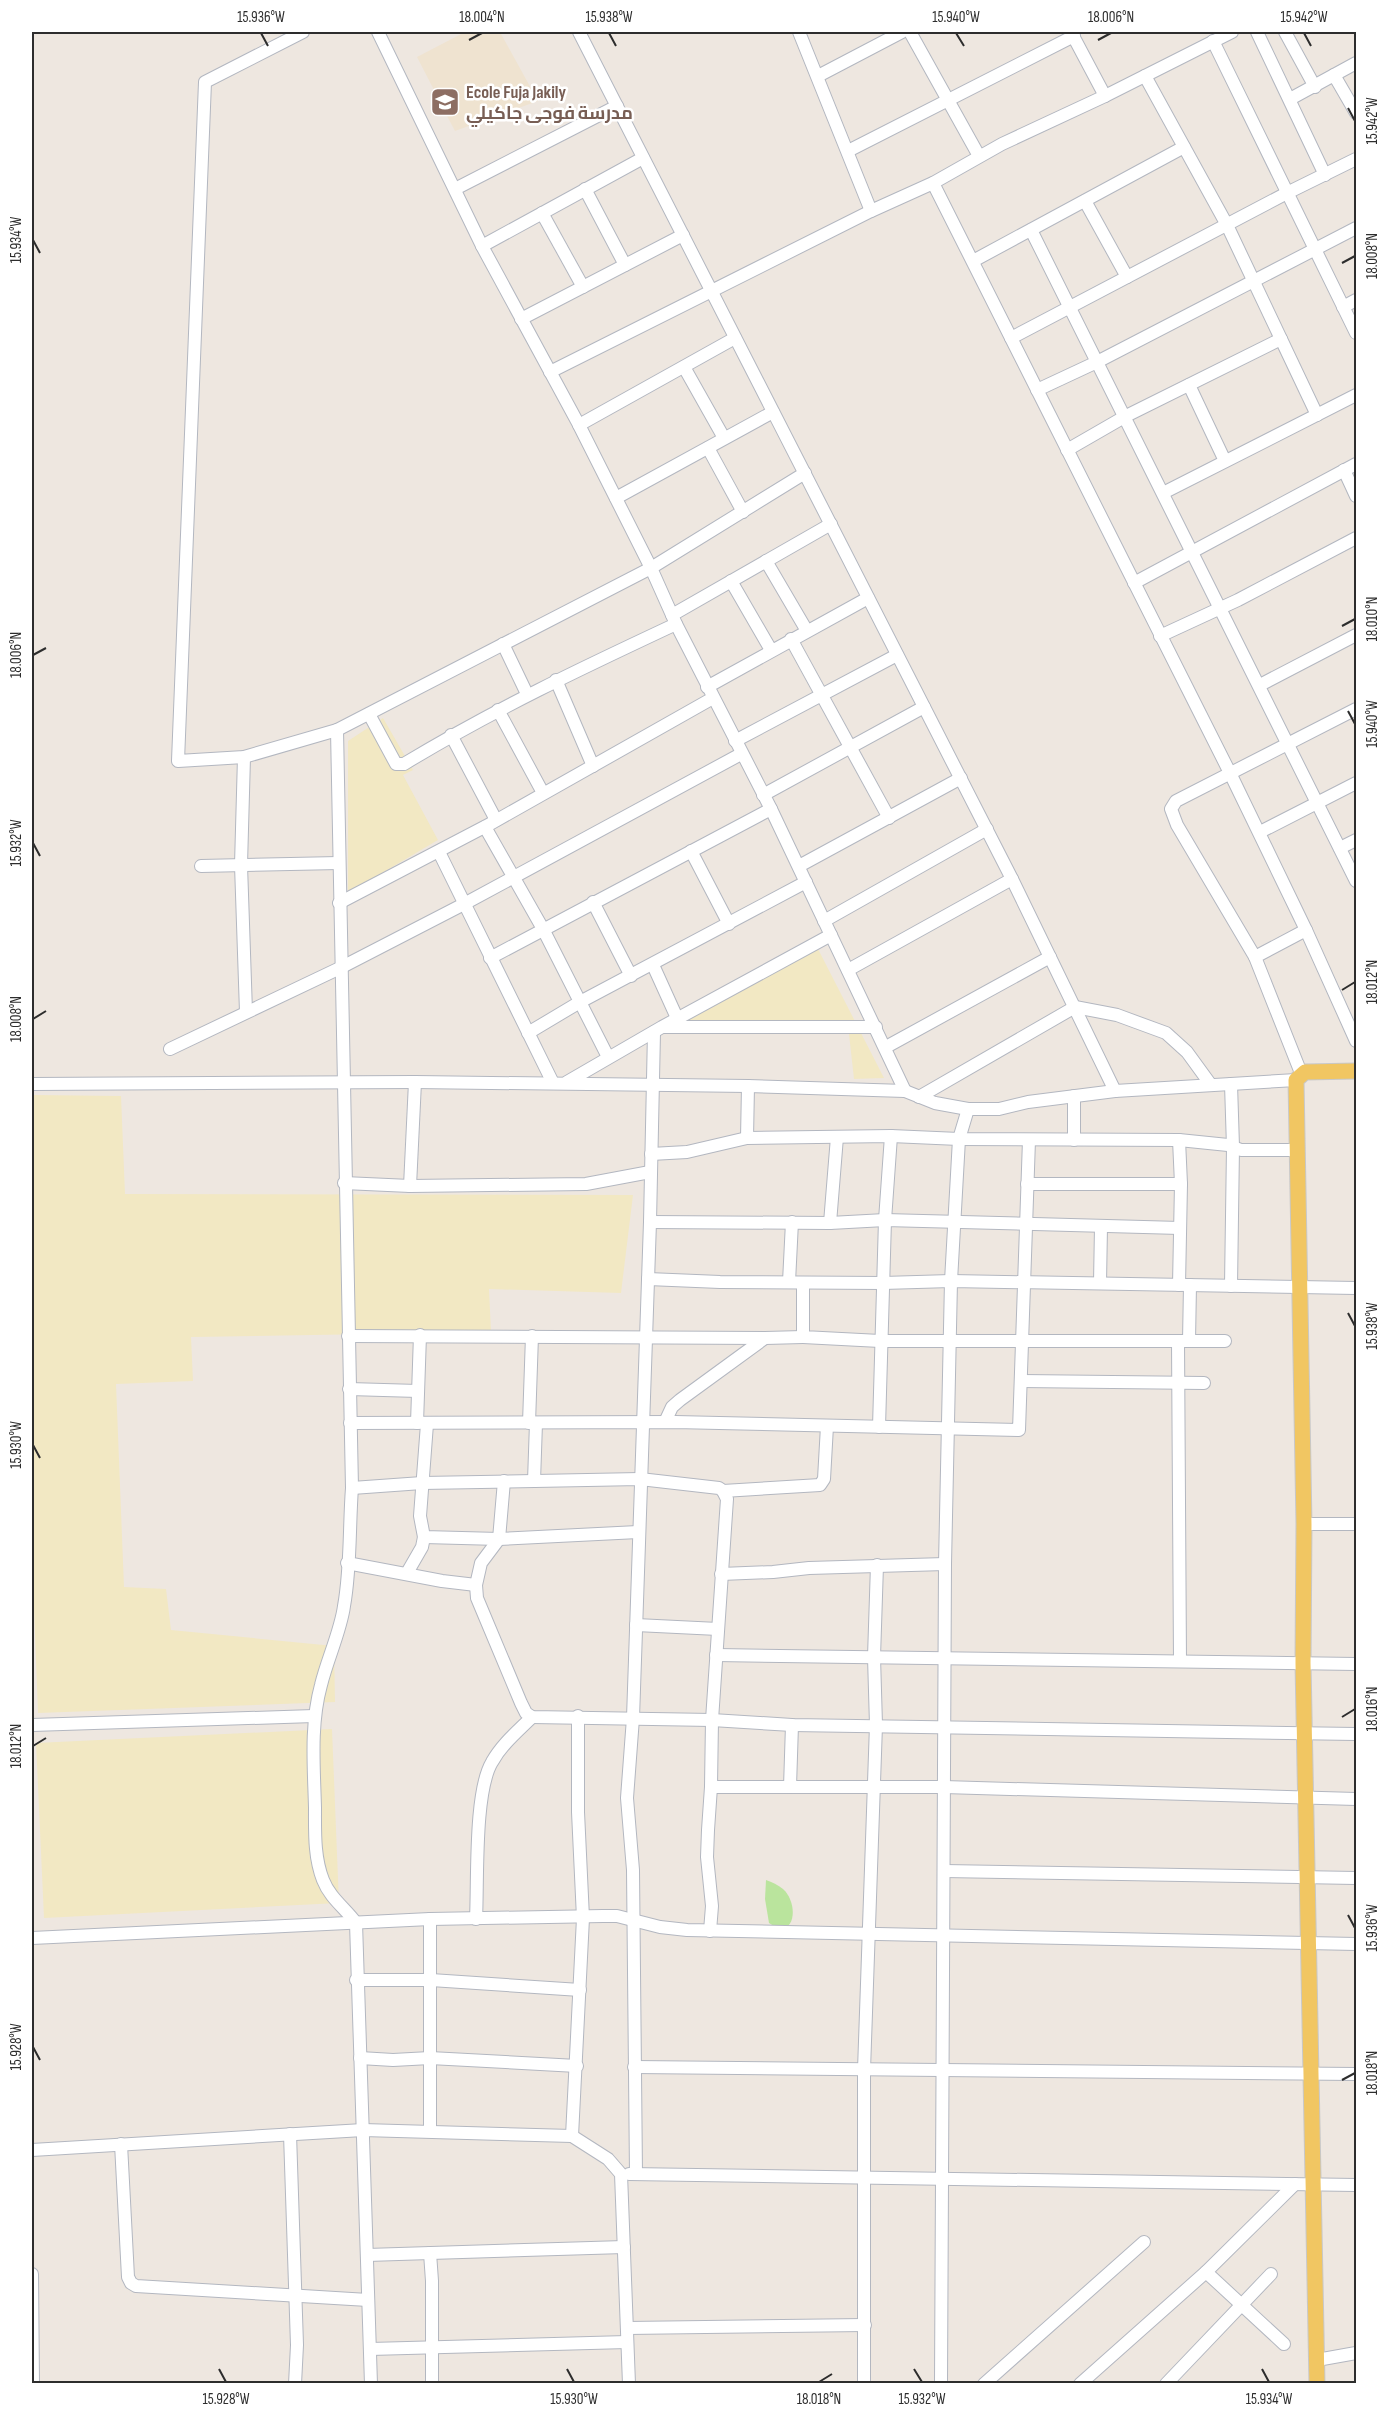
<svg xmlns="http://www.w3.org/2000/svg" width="1388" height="2415" font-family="'Sofia Sans Condensed',Cairo,sans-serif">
  <rect width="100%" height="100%" fill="#eee7e0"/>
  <polygon fill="#efe3d0" points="465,32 500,32 538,101 455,131 446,114 447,105 440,91 434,90 417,57"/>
  <path fill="#bae49d" d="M766,1880C772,1882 778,1885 783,1889C799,1903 796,1942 769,1923L765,1899Z"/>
  <g fill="#f2e8c3">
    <polygon points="383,718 413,770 403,775 438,840 348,893 348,741"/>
    <polygon points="817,947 884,1078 854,1079 848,1025 674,1024"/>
    <polygon points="32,1095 121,1096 125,1194 633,1195 621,1293 489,1289 491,1332 191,1337 193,1381 116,1384 124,1587 166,1589 171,1630 334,1646 335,1702 38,1713 32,1556"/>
    <polygon points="332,1729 339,1903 44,1918 36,1743"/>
  </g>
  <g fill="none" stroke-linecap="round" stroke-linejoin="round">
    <g stroke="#b3b7c0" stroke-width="14">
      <g id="minor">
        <polyline points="303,32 205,82 178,761 244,757 337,730 651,568 805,473"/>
        <polyline points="378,32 482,246 579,425 651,568 676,624 771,809 905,1091"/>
        <polyline points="579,32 1012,879 1115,1091"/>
        <polyline points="799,32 871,211"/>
        <polyline points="910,32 979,156"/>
        <polyline points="1071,32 1105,96"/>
        <polyline points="1257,32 1325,175"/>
        <polyline points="1285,32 1315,87"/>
        <polyline points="1213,41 1356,333"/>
        <polyline points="1334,75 1356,63"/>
        <polyline points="818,76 902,32"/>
        <polyline points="1145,76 1227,225 1317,415"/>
        <polyline points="1290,99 1334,75 1356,113"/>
        <polyline points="848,151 1074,36"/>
        <polyline points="933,183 1230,773 1306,930 1255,957 1301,1073"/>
        <polyline points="455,189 617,106"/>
        <polyline points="585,189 625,265"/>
        <polyline points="1085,201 1127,277"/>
        <polyline points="542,213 583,287"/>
        <polyline points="1031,230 1356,881"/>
        <polyline points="482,246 643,158"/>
        <polyline points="973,261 1184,147"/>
        <polyline points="1343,307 1356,300"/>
        <polyline points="521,319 683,235"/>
        <polyline points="1011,338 1287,193 1356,159"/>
        <polyline points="684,367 724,438"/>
        <polyline points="550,372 871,211 933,183 1002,144 1105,96 1232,32"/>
        <polyline points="1189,385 1225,461"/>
        <polyline points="1037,390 1097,362 1356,228"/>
        <polyline points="579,425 735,338"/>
        <polyline points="708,448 743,512"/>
        <polyline points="1067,450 1126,416 1281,339"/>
        <polyline points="1344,470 1356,496"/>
        <polyline points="1163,493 1356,395"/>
        <polyline points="616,498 773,412"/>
        <polyline points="766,561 807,631"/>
        <polyline points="731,581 771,650"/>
        <polyline points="1134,583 1356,464"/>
        <polyline points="672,615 831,524"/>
        <polyline points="1160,636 1238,600 1356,538"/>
        <polyline points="791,639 889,818"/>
        <polyline points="503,644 527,694"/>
        <polyline points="556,680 593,766"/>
        <polyline points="1260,685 1356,635"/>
        <polyline points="707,687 868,598"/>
        <polyline points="498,710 543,793"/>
        <path d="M369,714L396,764H404C493,710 582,668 676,624"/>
        <path d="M337,730L352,1488C349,1527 351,1568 344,1606C341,1630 327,1660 321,1685C310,1725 314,1767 315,1808C315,1832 314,1857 323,1880C330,1898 345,1908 356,1923L371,2384"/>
        <polyline points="451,735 496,820"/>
        <polyline points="735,741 897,655"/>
        <polyline points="244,757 241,865 246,1012"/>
        <polyline points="763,795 924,707"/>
        <polyline points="485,827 543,929 608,1057"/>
        <polyline points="1260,832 1356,783"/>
        <polyline points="1340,848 1356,840"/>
        <polyline points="691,851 729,924"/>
        <polyline points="439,852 553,1083"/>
        <polyline points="201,866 339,863"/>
        <polyline points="799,866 961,778"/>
        <polyline points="593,902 631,976"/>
        <polyline points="339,903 490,824 713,698"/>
        <polyline points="824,921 987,829"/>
        <polyline points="1306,930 1356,1041"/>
        <polyline points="1255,957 1177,825 1171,809 1176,801 1356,709"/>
        <polyline points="490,958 771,809"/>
        <polyline points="653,965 677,1018"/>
        <polyline points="848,970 1012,879"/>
        <polyline points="664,1027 876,1027"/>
        <polyline points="528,1033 580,1002 806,882"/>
        <polyline points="886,1047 1050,957"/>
        <polyline points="170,1049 340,968 464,904 741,754"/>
        <polyline points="567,1082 662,1027 831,935"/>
        <polyline points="32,1084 415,1082 748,1086 905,1091 935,1103 968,1109 999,1109 1028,1102 1115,1091 1296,1080"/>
        <polyline points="1231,1084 1233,1147 1231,1286"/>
        <polyline points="919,1097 1075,1007 1117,1015 1166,1033 1187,1052 1211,1085"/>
        <polyline points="747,1138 748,1086"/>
        <polyline points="1074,1140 1074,1096"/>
        <polyline points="1179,1140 1181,1184 1179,1285"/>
        <polyline points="651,1154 687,1152 747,1138 891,1136 959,1139 1179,1140 1228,1145 1241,1150 1298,1150"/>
        <polyline points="344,1183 410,1186 586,1184 650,1172"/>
        <polyline points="1027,1184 1181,1184"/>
        <polyline points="410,1186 415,1082"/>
        <polyline points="650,1222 830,1223 885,1220 1180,1228"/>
        <polyline points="830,1223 837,1137"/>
        <polyline points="648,1279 720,1282 883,1283 951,1281 1356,1288"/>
        <polyline points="789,1282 792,1222"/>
        <polyline points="803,1283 803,1337 880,1341 1225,1341"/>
        <polyline points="1100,1283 1101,1227"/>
        <polyline points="348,1336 765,1338"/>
        <polyline points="1178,1341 1180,1661"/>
        <polyline points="1189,1341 1190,1285"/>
        <polyline points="1021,1381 1204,1383"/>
        <polyline points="349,1389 418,1391"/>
        <polyline points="665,1422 672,1407 680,1400 765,1338 803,1337"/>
        <polyline points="350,1423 675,1422 1019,1430 1029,1140"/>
        <polyline points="417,1423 420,1335"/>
        <polyline points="529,1423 532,1336"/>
        <polyline points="427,1424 420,1516 424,1537 499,1539 638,1532"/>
        <polyline points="879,1427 885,1220 891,1136"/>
        <polyline points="504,1481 499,1539 481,1563 476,1585 477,1598 521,1703 526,1713 532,1717 712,1720 792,1725 1356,1734"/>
        <polyline points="534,1481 536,1423"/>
        <polyline points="352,1488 422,1483 640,1479 719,1488 723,1491 820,1485 824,1479 827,1426"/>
        <polyline points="1304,1524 1356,1524"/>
        <polyline points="347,1563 442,1581 476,1585"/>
        <polyline points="407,1573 422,1547 424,1537"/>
        <polyline points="721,1574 773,1572 809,1568 945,1564"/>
        <polyline points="636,1625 718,1629"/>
        <polyline points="716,1655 1356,1664"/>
        <polyline points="32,1725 314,1716"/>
        <polyline points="711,1787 944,1787 1356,1799"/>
        <polyline points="790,1787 792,1725"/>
        <polyline points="944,1871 1356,1878"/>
        <path d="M476,1919C478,1881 474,1792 492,1762C502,1744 518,1731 532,1717"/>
        <polyline points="710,1931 712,1906 707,1857 708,1830 711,1787 712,1720 727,1499 723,1491"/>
        <polyline points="32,1938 430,1919 603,1916 617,1916 660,1927 687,1930 1356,1944"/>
        <polyline points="356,1980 431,1980 580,1990"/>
        <polyline points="360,2058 393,2060 430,2058 577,2066"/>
        <polyline points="634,2067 1356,2074"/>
        <polyline points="430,2131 430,1919"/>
        <polyline points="290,2134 297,2345 295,2384"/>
        <polyline points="572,2136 583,1918 578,1812 578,1716"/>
        <polyline points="121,2144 128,2277 131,2283 136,2286 368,2300"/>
        <polyline points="32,2150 363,2130 572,2136 608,2159 621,2174 629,2384"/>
        <polyline points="629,2174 1356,2185"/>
        <polyline points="636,2174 633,1870 627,1798 633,1718 650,1222 654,1032"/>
        <polyline points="430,2253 432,2281 432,2384"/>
        <polyline points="367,2255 624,2247"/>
        <polyline points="1206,2272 1284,2344"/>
        <polyline points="32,2274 33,2384"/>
        <polyline points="627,2328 865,2325"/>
        <polyline points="370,2349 627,2342"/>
        <polyline points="1317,2360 1356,2353"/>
        <polyline points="864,2384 864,2070 876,1725 874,1657 877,1565"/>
        <polyline points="941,2384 945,1564 951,1281 959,1139 968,1109"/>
        <polyline points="984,2384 1144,2242"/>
        <polyline points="1080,2384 1206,2272 1295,2184"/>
        <polyline points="1166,2384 1271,2274"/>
      </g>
    </g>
    <g stroke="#c8c8c8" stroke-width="17">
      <polyline id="major" points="1317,2384 1303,1663 1304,1524 1296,1080 1305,1072 1356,1071"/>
    </g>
    <use href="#minor" stroke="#fff" stroke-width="12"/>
    <use href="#major" stroke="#f1c662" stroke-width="15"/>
  </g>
  <path fill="none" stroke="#2d2d2d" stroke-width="2" d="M261,33L268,46M609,33L616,46M956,33L964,46M1304,33L1311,46M469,40L482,33M1098,40L1111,33M1348,108L1355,121M33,240L40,253M1342,263L1355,256M1342,626L1355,619M33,655L46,648M1348,711L1355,724M33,843L40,856M1342,990L1355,982M33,1019L46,1011M1348,1313L1355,1326M33,1445L40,1458M1342,1717L1355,1709M33,1746L46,1738M1348,1915L1355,1928M33,2047L40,2060M1342,2080L1355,2073M219,2369L226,2382M567,2369L574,2382M914,2369L922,2382M1262,2369L1269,2382M819,2382L832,2374"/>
  <defs>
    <g id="school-square" transform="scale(1.5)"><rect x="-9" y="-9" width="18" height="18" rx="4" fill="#8d6e63" stroke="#fff"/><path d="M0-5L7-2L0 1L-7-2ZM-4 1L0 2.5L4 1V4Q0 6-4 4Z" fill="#fff"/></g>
  </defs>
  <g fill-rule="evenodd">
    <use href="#school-square" x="445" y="102"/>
  </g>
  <g text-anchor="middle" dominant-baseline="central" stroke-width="5" stroke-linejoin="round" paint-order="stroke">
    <g font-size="18" font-weight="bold" fill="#785e54" stroke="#fff" text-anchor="start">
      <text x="466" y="92">Ecole Fuja Jakily<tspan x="466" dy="21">مدرسة فوجى جاكيلي</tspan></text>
    </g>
  </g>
  <rect width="1388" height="2415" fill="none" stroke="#ffffff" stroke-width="66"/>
  <rect x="33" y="33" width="1322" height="2349" fill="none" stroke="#2d2d2d" stroke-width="2"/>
  <g font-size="15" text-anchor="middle" fill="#2d2d2d">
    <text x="261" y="22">15.936°W</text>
    <text x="482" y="22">18.004°N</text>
    <text x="609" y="22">15.938°W</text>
    <text x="956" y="22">15.940°W</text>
    <text x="1111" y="22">18.006°N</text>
    <text x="1304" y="22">15.942°W</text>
    <text transform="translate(1372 121) rotate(-90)" y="5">15.942°W</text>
    <text transform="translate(16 240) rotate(-90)" y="5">15.934°W</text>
    <text transform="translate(1372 256) rotate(-90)" y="5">18.008°N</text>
    <text transform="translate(1372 619) rotate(-90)" y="5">18.010°N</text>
    <text transform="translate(16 655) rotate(-90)" y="5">18.006°N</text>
    <text transform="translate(1372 724) rotate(-90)" y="5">15.940°W</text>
    <text transform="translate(16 843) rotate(-90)" y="5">15.932°W</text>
    <text transform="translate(1372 982) rotate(-90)" y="5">18.012°N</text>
    <text transform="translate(16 1019) rotate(-90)" y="5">18.008°N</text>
    <text transform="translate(1372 1326) rotate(-90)" y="5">15.938°W</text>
    <text transform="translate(16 1445) rotate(-90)" y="5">15.930°W</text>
    <text transform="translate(1372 1709) rotate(-90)" y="5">18.016°N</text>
    <text transform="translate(16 1746) rotate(-90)" y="5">18.012°N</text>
    <text transform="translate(1372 1928) rotate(-90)" y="5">15.936°W</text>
    <text transform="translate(16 2047) rotate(-90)" y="5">15.928°W</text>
    <text transform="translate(1372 2073) rotate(-90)" y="5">18.018°N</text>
    <text x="226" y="2404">15.928°W</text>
    <text x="574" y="2404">15.930°W</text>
    <text x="819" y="2404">18.018°N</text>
    <text x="922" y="2404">15.932°W</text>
    <text x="1269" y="2404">15.934°W</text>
  </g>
</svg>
